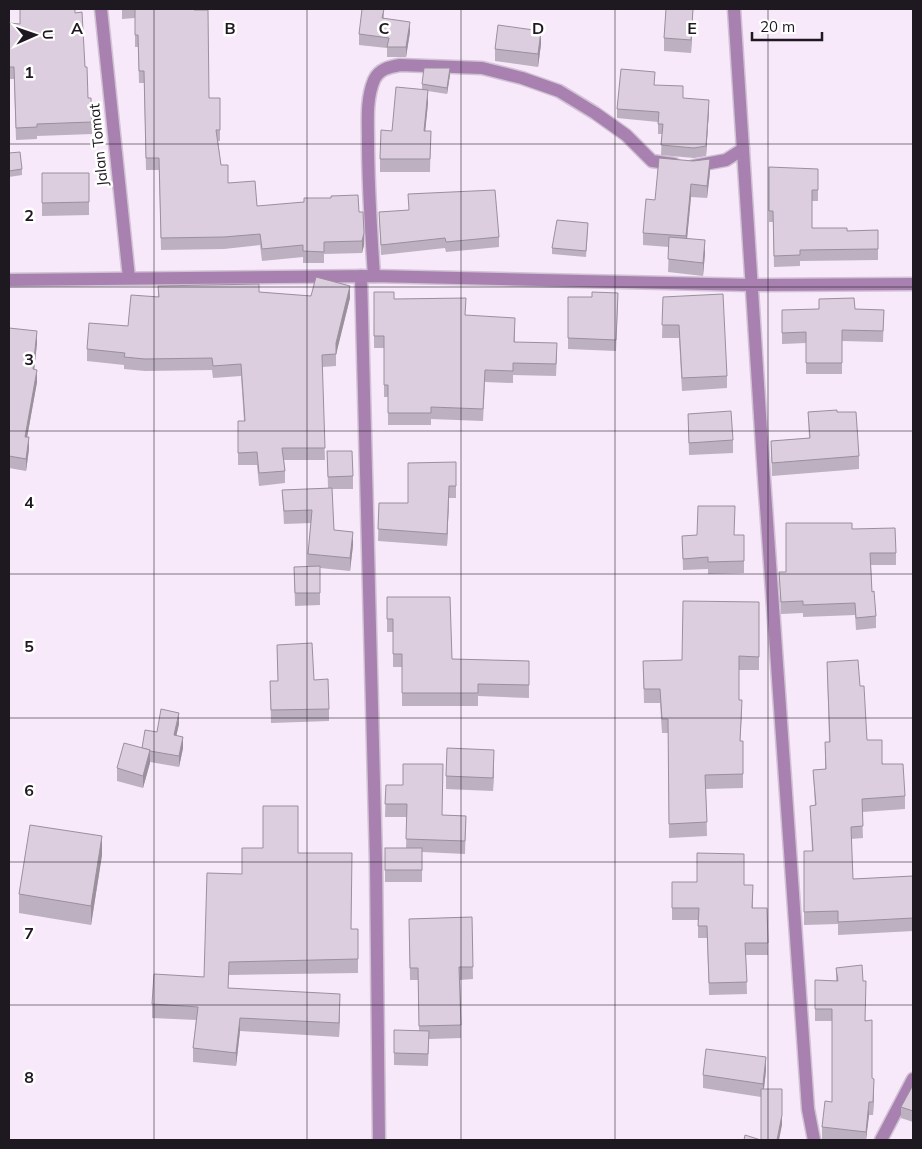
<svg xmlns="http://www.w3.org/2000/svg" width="922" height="1149" font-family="Mulish,sans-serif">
  <rect width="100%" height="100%" fill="#f7e8fa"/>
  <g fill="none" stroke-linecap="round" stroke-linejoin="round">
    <g stroke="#d0c3d3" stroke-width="15">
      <g id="minor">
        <polyline points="101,9 129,278"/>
        <path d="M734,9C756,376 782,742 808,1109L814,1140"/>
        <polyline points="694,166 726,160 743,149"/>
        <polyline points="361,276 376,862 379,1140"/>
        <path d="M374,276C371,231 368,186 368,141C368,121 366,99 374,80C379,69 389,67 400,65L482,68L522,78L559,91L595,113L626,135L652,161L674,164"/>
        <polyline points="9,280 374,276 750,285 913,284"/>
        <polyline points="881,1140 913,1079"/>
      </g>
    </g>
    <use href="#minor" stroke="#a881b0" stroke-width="12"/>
  </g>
  <g fill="#bdb0c0">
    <polygon points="122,9 194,9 209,98 220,98 220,141 218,141 221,165 228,183 257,206 359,212 364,245 362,253 324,254 324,263 303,263 303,257 262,261 260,245 224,249 161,250 159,170 146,170 144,83 139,83 138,47 135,47 135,18 122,19"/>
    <polygon points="384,9 384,18 410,32 406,57 387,57 387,48 359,45 359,34"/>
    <polygon points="693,9 691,53 664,51 664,38"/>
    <polygon points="75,13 85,67 88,98 92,122 92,134 37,136 37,139 16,140 14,79 9,79 9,23 20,24"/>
    <polygon points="541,44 538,67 495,61 495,49"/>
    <polygon points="450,75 447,94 428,91 428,103 425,131 431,131 430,172 380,172 380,159 392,131 422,90 422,84"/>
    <polygon points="654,85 709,110 706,156 694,158 661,155 662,134 658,134 658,122 617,118 617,109"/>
    <polygon points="9,153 22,169 22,175 9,177"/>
    <polygon points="769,167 818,180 818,201 812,201 812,228 847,231 878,230 878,260 800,261 800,266 774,267 773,222 769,222"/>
    <polygon points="710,172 707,198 691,197 687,239 705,253 703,276 668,272 669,247 643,245 643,233 655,200"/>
    <polygon points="42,173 89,173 89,215 42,216"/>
    <polygon points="379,212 499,237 499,247 446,252 445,248 381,255"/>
    <polygon points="588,229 586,257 552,254 552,248"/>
    <polygon points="158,286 259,292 311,296 350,298 336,353 336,366 322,367 325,460 284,460 285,471 285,483 259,486 257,465 238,465 238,421 244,421 241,376 213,378 212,370 145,371 124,369 124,365 87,361 87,349 128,326 158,297"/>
    <polygon points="374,292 394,299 465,315 515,329 515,342 557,355 556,376 513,375 513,383 485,382 483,421 431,419 431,425 388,425 388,397 384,397 384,348 374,348"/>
    <polygon points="568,297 618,304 616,351 568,349"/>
    <polygon points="663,297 727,376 727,388 682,391 679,338 662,338"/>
    <polygon points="855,309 884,310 883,342 842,341 842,374 806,374 806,343 782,344 782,310"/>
    <polygon points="9,328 37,343 34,370 37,382 27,437 29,449 26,471 9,468"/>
    <polygon points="808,412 837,412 859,456 859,469 772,476 771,441 809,438"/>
    <polygon points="688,414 733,440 733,453 689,455"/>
    <polygon points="327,451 353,476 353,489 332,489 334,530 353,545 350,571 320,568 320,605 295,606 294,567 308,567 308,554 311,523 284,524 282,490 328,488"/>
    <polygon points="456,462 456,498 449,498 447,546 378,541 379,503 408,503"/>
    <polygon points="852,529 896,553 896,565 871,565 872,592 876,616 876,628 856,630 855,615 803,617 803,613 781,614 779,572 786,572"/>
    <polygon points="744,535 744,573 708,574 708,569 683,570 682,536"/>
    <polygon points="387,597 452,659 529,661 529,698 478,696 478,706 402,706 402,667 393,667 393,632 387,632"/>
    <polygon points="759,602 759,670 739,670 739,700 742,714 740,741 743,741 743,788 706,789 707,836 669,838 668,733 662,733 660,703 644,703 643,661 682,660"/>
    <polygon points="277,645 314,680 329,709 329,721 271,723 270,681 278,681"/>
    <polygon points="827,662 860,686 867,740 905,796 905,809 862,812 863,838 851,839 853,879 913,876 913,931 838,935 838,924 804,925 804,851 812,851 810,806 815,806 813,770 825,769 825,742 829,742"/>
    <polygon points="179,724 176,736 183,748 179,767 150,762 143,788 117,781 117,768 142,748 157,732"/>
    <polygon points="494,763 493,791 446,789 446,776"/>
    <polygon points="386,785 442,815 466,816 465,854 422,852 422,882 385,882 385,848 406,848 407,817 385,817"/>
    <polygon points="298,853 351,929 358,929 358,973 229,975 228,988 340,1007 339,1037 240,1031 236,1066 193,1062 193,1048 196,1020 152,1018 152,1004 204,977 242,874"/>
    <polygon points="102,855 91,925 19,913 19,894"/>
    <polygon points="672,882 744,885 753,897 753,908 767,908 768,955 746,955 747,994 709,995 707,938 698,938 698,920 672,920"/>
    <polygon points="472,917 473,979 460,980 461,1038 429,1039 428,1066 394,1065 394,1053 419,1030 418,980 410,980 409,919"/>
    <polygon points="836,968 866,1021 872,1078 874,1091 873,1115 869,1115 866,1140 829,1140 822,1139 822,1127 832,1102 832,1021 815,1021 815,980 836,981"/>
    <polygon points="766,1070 764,1089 782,1125 761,1097 703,1088 703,1075"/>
    <polygon points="913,1085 913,1122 901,1118 901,1107"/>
  </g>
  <g fill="#9a909c">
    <polygon points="693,9 691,53 691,40"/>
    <polygon points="410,22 410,32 406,57 406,47"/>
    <polygon points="541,31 541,44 538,67 538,54"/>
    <polygon points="450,68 450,75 447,94 447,88"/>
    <polygon points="428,90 428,103 424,144 424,131"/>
    <polygon points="709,100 709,110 706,156 706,146"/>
    <polygon points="710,159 710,172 707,198 707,186"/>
    <polygon points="691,184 691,197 686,249 686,236"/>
    <polygon points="364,233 364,245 362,253 362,241"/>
    <polygon points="705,240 705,253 703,276 703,263"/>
    <polygon points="350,286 350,298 336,355 336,343"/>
    <polygon points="37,331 37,343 33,382 33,369"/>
    <polygon points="37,370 37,382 25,449 25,437"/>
    <polygon points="29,437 29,449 26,471 26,459"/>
    <polygon points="449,486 449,498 447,546 447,534"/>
    <polygon points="353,532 353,545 350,571 350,558"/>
    <polygon points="179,713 179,724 174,746 174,735"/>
    <polygon points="183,737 183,748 179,767 179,756"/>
    <polygon points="150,750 150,763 143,788 143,776"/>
    <polygon points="494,750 494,763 493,791 493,778"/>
    <polygon points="102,836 102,855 91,925 91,906"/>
    <polygon points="340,994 340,1007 339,1037 339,1023"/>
    <polygon points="240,1018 240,1031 236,1066 236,1053"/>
    <polygon points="766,1057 766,1070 763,1097 763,1084"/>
    <polygon points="874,1079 874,1091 873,1115 873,1102"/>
    <polygon points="869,1102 869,1115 866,1140 866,1132"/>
    <polygon points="782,1115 782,1125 779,1140 777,1140"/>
  </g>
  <g fill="#dccddf" stroke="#9a909c">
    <polygon points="20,9 75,9 75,13 82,12 85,67 87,67 88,98 91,98 92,122 37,124 37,127 16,128 14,67 9,67 9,23 20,24"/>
    <polygon points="135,9 194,9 194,10 208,10 209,98 220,98 220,130 216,130 221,165 228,165 228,183 255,181 257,206 304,202 304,198 331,198 331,196 358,195 359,212 363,212 364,233 362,241 324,242 324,252 303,251 303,245 262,249 260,234 224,237 161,238 159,158 146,158 144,71 139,71 138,35 135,35"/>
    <polygon points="362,9 384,9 382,18 410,22 406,47 387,47 389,38 359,34"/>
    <polygon points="666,9 693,9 691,40 664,38"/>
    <polygon points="498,25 541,31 538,54 495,49"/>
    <polygon points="424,68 450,68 447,88 422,84"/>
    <polygon points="621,69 655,72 654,85 683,86 683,98 709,100 706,146 694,148 661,145 663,124 658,124 659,112 617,109"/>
    <polygon points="396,87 428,90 424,131 431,131 430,159 380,159 381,130 392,131"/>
    <polygon points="20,152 22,169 9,171 9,153"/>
    <polygon points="659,158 693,161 710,159 707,186 691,184 686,236 643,233 646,199 655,200"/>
    <polygon points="769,167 818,169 818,190 812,190 812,228 847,228 847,231 878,230 878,249 800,250 800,255 774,256 773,211 769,211"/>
    <polygon points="42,173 89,173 89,202 42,203"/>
    <polygon points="495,190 499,237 446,242 445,238 381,245 379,212 409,210 408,194"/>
    <polygon points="557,220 588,223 586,251 552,248"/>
    <polygon points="669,237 705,240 703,263 668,259"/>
    <polygon points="316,277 350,286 336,343 336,354 322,355 325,448 282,448 285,471 259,473 257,452 238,453 238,421 245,421 241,364 213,366 212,358 145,359 124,357 125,353 87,349 89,323 128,326 131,295 159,297 158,286 259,284 259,292 311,296"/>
    <polygon points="374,292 394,292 394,299 466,298 465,315 515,318 514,342 557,343 556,364 513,363 513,371 485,370 483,409 431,407 431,413 388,413 388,385 384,385 384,336 374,336"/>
    <polygon points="592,292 618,293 616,340 568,338 568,297 592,297"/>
    <polygon points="723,294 727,376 682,378 679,325 662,325 663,297"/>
    <polygon points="854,298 855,309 884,310 883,331 842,330 842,363 806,363 806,332 782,333 782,310 819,309 819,299"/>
    <polygon points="9,328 37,331 33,369 37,370 25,437 29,437 26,459 9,456"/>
    <polygon points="837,410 837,412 856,412 859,456 772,463 771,441 810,438 808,412"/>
    <polygon points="731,411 733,440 689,443 688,414"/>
    <polygon points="327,451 352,451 353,476 328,477"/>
    <polygon points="456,462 456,486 449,486 447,534 378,529 379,503 408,503 408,463"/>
    <polygon points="332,488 334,530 353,532 350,558 308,554 312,510 284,511 282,490"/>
    <polygon points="698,506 735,506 734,535 744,535 744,561 708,562 708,557 683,559 682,536 697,535"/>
    <polygon points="786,523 852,523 852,529 895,528 896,553 870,553 872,592 874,591 876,616 856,618 855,603 803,605 803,601 781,602 779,572 786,572"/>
    <polygon points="320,566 320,593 295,593 294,567"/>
    <polygon points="387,597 450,597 452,659 529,661 529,685 478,684 478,693 402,693 402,654 393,654 393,619 387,619"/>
    <polygon points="683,601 759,602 759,657 739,656 739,700 742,700 740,741 743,741 743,774 705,775 707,822 669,824 668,719 662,719 660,689 644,689 643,661 682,660"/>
    <polygon points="312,643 314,680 328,679 329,709 271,710 270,681 278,681 277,645"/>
    <polygon points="858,660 860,686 864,686 867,740 882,740 882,764 903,764 905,796 862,799 863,826 851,827 853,879 913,876 913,918 838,922 838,911 804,912 804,851 813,851 810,806 816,805 813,770 826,769 825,742 830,742 827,662"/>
    <polygon points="161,709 179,713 174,735 183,737 179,756 150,751 150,750 142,748 145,730 157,732"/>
    <polygon points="124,743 150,750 143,776 117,768"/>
    <polygon points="447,748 494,750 493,778 446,776"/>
    <polygon points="403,764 443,764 442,815 466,816 465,841 406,839 407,804 385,804 386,785 403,785"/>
    <polygon points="263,806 298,806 298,853 352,853 351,929 358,929 358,959 229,962 228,988 340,994 339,1023 240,1018 236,1053 193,1048 198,1007 152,1004 154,974 204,977 207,873 242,874 242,848 263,848"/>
    <polygon points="30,825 102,836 91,906 19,894"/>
    <rect x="385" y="848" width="37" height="22"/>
    <polygon points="697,853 744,854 744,885 753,885 752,908 767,908 768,943 745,943 747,982 709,983 707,926 698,926 699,908 672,908 672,882 697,882"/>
    <polygon points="472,917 473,967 459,967 461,1025 419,1026 418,968 410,968 409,919"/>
    <polygon points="862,965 863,981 866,981 865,1021 872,1020 872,1078 874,1079 873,1102 869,1102 866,1132 822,1127 825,1101 832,1102 832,1009 815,1009 815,980 838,981 836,968"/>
    <polygon points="394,1030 429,1031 428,1054 394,1053"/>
    <polygon points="706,1049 766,1057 763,1084 703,1075"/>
    <polygon points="913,1085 913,1111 901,1107"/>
    <polygon points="761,1089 782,1089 782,1115 777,1140 744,1140 745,1135 761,1140"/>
  </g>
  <path fill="none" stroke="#1e1920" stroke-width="1" stroke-opacity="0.55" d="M154,9V1140M307,9V1140M461,9V1140M615,9V1140M768,9V1140M9,144H913M9,287H913M9,431H913M9,574H913M9,718H913M9,862H913M9,1005H913"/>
  <g text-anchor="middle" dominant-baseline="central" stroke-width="5" stroke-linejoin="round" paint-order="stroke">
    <g font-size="15" fill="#1e1920" stroke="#fff">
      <text transform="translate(98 145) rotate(-96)">Jalan Tomat</text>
    </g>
  </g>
  <g font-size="16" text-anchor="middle" font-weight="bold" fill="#1e1920" stroke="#fff" stroke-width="5" stroke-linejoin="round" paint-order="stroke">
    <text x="77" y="34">A</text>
    <text x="230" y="34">B</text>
    <text x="384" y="34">C</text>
    <text x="538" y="34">D</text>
    <text x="692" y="34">E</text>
    <text x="29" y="78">1</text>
    <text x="29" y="221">2</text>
    <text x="29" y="365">3</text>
    <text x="29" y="508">4</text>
    <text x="29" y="652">5</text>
    <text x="29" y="796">6</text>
    <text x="29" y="939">7</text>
    <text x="29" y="1083">8</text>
  </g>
  <rect width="922" height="1149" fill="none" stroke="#1e1920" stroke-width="20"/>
  <g transform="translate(35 35) rotate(88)" stroke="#ffffff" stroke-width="4" paint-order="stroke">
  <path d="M0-4L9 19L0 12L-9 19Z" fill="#1e1920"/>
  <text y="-8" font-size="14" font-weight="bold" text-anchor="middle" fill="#1e1920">U</text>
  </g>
  <path d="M752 32v8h70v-8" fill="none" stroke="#1e1920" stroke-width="2.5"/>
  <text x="760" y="32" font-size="15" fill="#1e1920" stroke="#ffffff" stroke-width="4" paint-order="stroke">20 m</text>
</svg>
